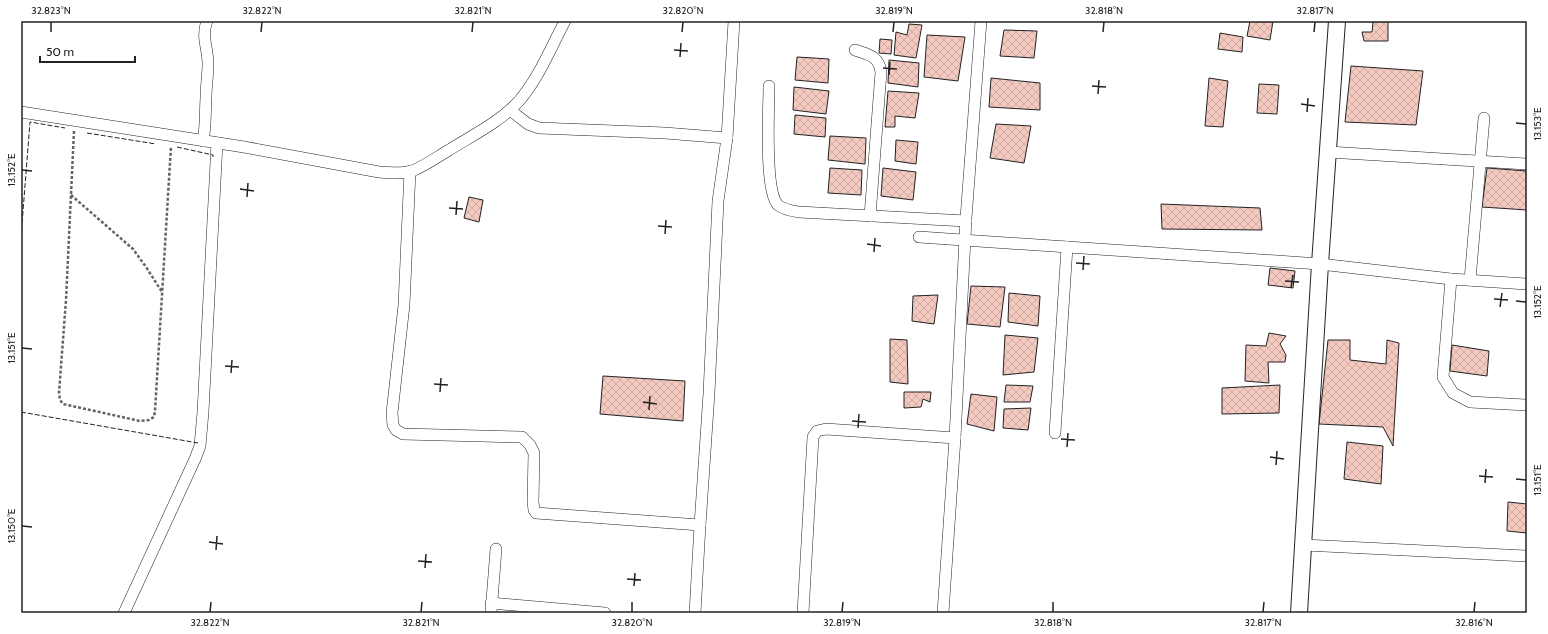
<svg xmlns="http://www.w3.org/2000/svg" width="1548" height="634" font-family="Cabin,sans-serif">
  <defs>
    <pattern id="building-cross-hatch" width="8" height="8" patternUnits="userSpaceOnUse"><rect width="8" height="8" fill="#f3c9c0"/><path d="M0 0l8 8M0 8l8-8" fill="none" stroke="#d0aca5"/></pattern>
  </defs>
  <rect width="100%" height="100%" fill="#fff"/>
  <g fill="url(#building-cross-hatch)" stroke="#222">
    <polygon points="1250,21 1273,21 1270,40 1247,36"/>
    <polygon points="1364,21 1388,21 1388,41 1364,41 1362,32 1372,32 1373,22"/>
    <polygon points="909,24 922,25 916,58 894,55 896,32 907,35"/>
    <polygon points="1004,30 1037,31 1034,58 1000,56"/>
    <polygon points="1220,33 1243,37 1242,52 1218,49"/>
    <polygon points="927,35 965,37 958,81 924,77"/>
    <polygon points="880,39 892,40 891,54 879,53"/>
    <polygon points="797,57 829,59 828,83 795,80"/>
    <polygon points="889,60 919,63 918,87 888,83"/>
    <polygon points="1351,66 1423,71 1416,125 1345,122"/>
    <polygon points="991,78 1040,83 1040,110 989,107"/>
    <polygon points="1209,78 1228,81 1223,127 1205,126"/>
    <polygon points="1259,84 1279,85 1277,114 1257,113"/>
    <polygon points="794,87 829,91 826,114 793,110"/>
    <polygon points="888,91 919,93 915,118 895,116 895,127 885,127"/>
    <polygon points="795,115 826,118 825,137 794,134"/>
    <polygon points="996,124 1031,126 1024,163 990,158"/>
    <polygon points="830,136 866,138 865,164 828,160"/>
    <polygon points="896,140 918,142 916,164 895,161"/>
    <polygon points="830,168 862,170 861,195 828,193"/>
    <polygon points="883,168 916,172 913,200 881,196"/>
    <polygon points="1487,168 1527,171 1527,210 1482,207"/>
    <polygon points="469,197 483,200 479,222 464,218"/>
    <polygon points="1161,204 1260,208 1262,230 1162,229"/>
    <polygon points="1270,268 1295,271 1293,288 1268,285"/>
    <polygon points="971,286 1005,287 1000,327 967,324"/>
    <polygon points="1009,293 1040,296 1038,326 1008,322"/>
    <polygon points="938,295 934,324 912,321 913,296"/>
    <polygon points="1269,333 1286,336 1280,344 1286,355 1285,362 1268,362 1269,383 1245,381 1246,345 1266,346"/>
    <polygon points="1005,335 1038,338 1034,372 1003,375"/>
    <polygon points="890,339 907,340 908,384 890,382"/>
    <polygon points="1328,340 1350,340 1350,360 1386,364 1387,340 1399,343 1393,446 1383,427 1319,424"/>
    <polygon points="1452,345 1489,351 1487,376 1450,371"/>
    <polygon points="603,376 685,381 683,421 600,414"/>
    <polygon points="1006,385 1033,386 1030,402 1004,402"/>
    <polygon points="1280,385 1279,413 1222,414 1222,388"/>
    <polygon points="904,392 931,392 930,402 923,399 921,407 904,408"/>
    <polygon points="971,394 997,397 994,431 967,424"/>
    <polygon points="1031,408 1028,430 1003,428 1004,409"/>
    <polygon points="1347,442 1383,446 1381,484 1344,479"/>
    <polygon points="1508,502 1527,504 1527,533 1507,531"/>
  </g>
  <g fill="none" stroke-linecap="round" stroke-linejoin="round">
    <g stroke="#222" stroke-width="12">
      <g id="street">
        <path d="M855,50C869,55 879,56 881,72L870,216"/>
        <path d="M769,86C769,108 764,191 778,205C784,210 792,211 799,212L966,221"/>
        <polyline points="510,110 528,124 539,128 665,133 727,138"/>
        <path d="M21,112L244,147L379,172C390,173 401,174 412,171C425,166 437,157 449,150C473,135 500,122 519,101C539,78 551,47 565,21"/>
        <path d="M203,141C206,126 205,113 206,98C206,86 208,75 208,64C208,48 201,37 207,21"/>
        <polyline points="1328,152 1527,164"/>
        <polyline points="410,171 404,305 392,413 393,425 396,430 403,434 522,437 530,445 534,453 533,502 534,510 536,513 700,525 695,613"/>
        <polyline points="919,237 1320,264 1451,279 1527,284"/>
        <polyline points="1451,279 1443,377 1453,393 1470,402 1527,405"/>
        <polyline points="1470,280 1484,118"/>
        <polyline points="1055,433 1067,247"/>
        <polyline points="700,525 709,393 718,201 727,138 734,21"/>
        <polyline points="1304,545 1527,556"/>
        <polyline points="491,603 605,613"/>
        <polyline points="124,613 195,459 200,446 203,412 217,143"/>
        <polyline points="491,613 496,549"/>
        <polyline points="803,613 813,437 817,431 826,429 955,438"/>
        <polyline points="943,613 955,438 966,218 981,21"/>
      </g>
    </g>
    <g stroke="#222" stroke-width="18">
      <polyline id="secondary" points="1299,613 1320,264 1337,21"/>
    </g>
    <g stroke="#646464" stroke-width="2.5" stroke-dasharray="3 2" stroke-linecap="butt">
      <polyline points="74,131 66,300 59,393 60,400 63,404 140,421 149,420 154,417 155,411 171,146"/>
      <polyline points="71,195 133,249 146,267 162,292"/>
    </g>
    <use href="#street" stroke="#fff" stroke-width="11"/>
    <use href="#secondary" stroke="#fff" stroke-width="16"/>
    <g stroke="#222" stroke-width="1" stroke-dasharray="5 2" stroke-linecap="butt">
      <polyline points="87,133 156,144"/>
      <polyline points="177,147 213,155 213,157"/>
      <polyline points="21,237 30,122 65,128"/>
      <polyline points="21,412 198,443"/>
    </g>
  </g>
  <path fill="none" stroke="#222" stroke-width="1.5" d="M51,32V22M261,32L262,22M472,32L473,22M682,32L683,22M893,32L894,22M1103,32L1104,22M1314,32L1315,22M674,50L688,51M680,57L681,43M883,68L897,69M889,75L890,62M1092,86L1106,87M1098,94L1099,80M1301,104L1315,106M1307,112L1308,98M1516,123L1526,124M22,170L32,171M240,189L254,191M247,197L248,183M449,208L463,209M456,215L457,201M658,226L672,227M665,234L666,220M867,244L881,246M874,252L875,238M1076,263L1090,264M1083,270L1084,256M1285,281L1299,282M1291,288L1293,275M1494,299L1508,300M1516,301L1526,302M1500,307L1502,293M22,348L32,349M225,366L239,367M231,373L232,360M434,384L448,385M440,392L441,378M643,402L657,404M649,410L650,396M852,421L866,422M858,428L859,414M1061,439L1075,440M1067,447L1068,433M1270,457L1284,459M1276,465L1277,451M1479,476L1493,477M1516,479L1526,480M1485,483L1486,469M22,526L32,527M209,542L223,544M216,550L217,536M418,561L432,562M425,568L426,554M627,579L641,580M634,586L635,573M210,612L211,602M421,612L422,602M632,612V602M842,612L843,602M1053,612V602M1263,612L1264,602M1474,612L1475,602"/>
  <rect width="1548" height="634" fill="none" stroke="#ffffff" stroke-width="44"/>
  <path d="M40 56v6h95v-6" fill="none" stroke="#222222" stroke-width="2"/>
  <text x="46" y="56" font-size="12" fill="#222222" stroke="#ffffff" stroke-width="3" paint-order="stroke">50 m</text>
  <rect x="22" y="22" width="1504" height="590" fill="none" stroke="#222" stroke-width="1.5"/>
  <g font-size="10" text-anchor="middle" fill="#222">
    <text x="51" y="14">32.823°N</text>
    <text x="262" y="14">32.822°N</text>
    <text x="473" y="14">32.821°N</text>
    <text x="683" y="14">32.820°N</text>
    <text x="894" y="14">32.819°N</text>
    <text x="1104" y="14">32.818°N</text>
    <text x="1315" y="14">32.817°N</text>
    <text transform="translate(1537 124) rotate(-90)" y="4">13.153°E</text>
    <text transform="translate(11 170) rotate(-90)" y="4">13.152°E</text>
    <text transform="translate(1537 302) rotate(-90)" y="4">13.152°E</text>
    <text transform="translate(11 348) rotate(-90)" y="4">13.151°E</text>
    <text transform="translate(1537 480) rotate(-90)" y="4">13.151°E</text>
    <text transform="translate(11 526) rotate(-90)" y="4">13.150°E</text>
    <text x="210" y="626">32.822°N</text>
    <text x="421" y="626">32.821°N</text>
    <text x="632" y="626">32.820°N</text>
    <text x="842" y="626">32.819°N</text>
    <text x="1053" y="626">32.818°N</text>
    <text x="1263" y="626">32.817°N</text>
    <text x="1474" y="626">32.816°N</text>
  </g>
</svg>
